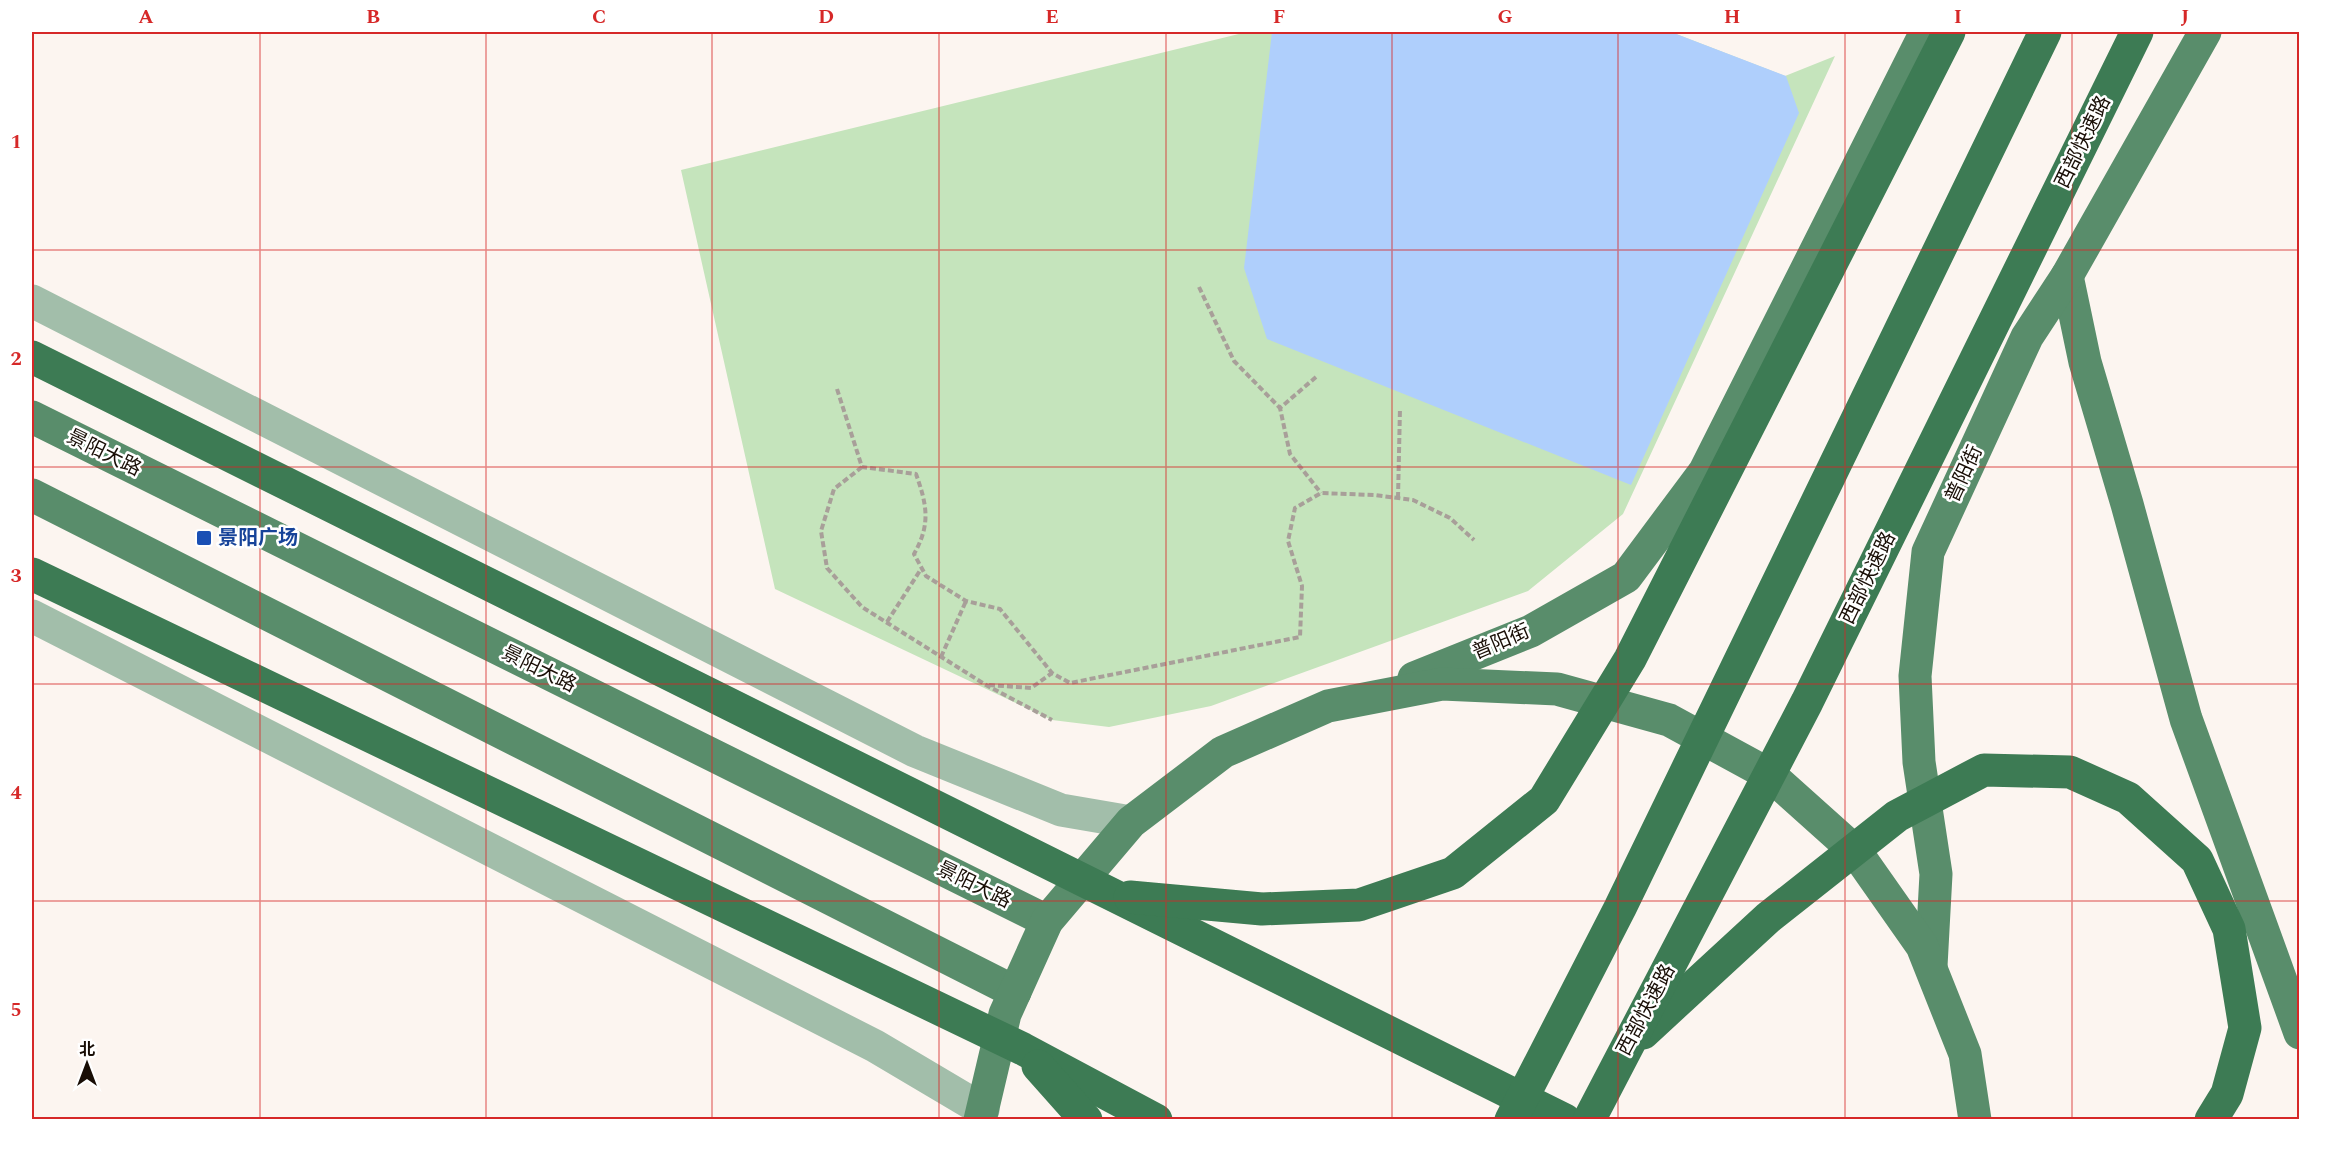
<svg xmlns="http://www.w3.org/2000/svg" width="2331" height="1151" font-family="Spectral,'Noto Sans SC',serif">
  <rect width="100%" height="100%" fill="#fcf5f0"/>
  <polygon fill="#c5e4bc" points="1247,32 1671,32 1785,76 1835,56 1623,514 1528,591 1211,706 1109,727 1052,720 775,589 681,170"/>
  <polygon fill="#afcffc" points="1272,32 1671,32 1786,76 1799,113 1631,485 1267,339 1244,268"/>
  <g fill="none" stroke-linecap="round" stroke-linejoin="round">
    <g stroke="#a89f99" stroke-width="4" stroke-dasharray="6 3" stroke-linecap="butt">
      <polyline points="1199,287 1234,361 1280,408"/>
      <polyline points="1316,377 1280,408 1290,454 1321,493"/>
      <path d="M837,389L862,467L916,474C927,505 931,524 914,554L926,576L966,601L1000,609L1052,673L1070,683L1300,637L1302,586L1288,541L1295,508L1321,493L1374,495L1413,500L1450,518L1474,540"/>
      <polyline points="862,467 834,489 821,531 827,568 862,607 986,685 1052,720"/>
      <polyline points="1398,498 1400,408"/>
      <polyline points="887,622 921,569"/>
      <polyline points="941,657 966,601"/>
      <polyline points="989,685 1031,688 1052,673"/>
    </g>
    <g stroke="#a2beaa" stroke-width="33">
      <polyline points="32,301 915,751 1061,810 1131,822"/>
      <polyline points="32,616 875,1046 983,1110"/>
    </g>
    <g stroke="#598d6b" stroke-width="33">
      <polyline points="2067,276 2085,362 2127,504 2186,719 2300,1033"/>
      <polyline points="32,417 1047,921"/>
      <polyline points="32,495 1015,992"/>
      <polyline points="1414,678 1531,631 1626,577 1705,471 1926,32"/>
      <polyline points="1931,966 1936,874 1919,762 1915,676 1928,552 2027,337 2067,276 2205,32"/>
      <polyline points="980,1120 1005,1014 1047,921 1131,822 1223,752 1328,706 1442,684 1557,689 1669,720 1770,775 1856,852 1922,946 1965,1054 1975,1120"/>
    </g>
    <g stroke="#3d7b54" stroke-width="33">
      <polyline points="32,357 1565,1120"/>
      <polyline points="32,574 1023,1049 1156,1120"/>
      <polyline points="1130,897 1262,909 1359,905 1453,873 1544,800 1630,659 1949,32"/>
      <polyline points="1643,1033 1769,917 1897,816 1984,770 2070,772 2128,798 2197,860 2229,929 2245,1028 2227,1094 2211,1120"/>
      <polyline points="1038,1066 1086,1120"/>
      <polyline points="1511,1120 1620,908 2045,32"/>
      <polyline points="1589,1120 1807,702 2137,32"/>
    </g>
  </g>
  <path fill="none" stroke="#d62828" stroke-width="1.5" stroke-opacity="0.55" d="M260,32V1120M486,32V1120M712,32V1120M939,32V1120M1166,32V1120M1392,32V1120M1618,32V1120M1845,32V1120M2072,32V1120M32,250H2300M32,467H2300M32,684H2300M32,901H2300"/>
  <rect fill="#1a4fb4" stroke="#fff" stroke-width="2" x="196" y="530" width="16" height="16" rx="3"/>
  <g text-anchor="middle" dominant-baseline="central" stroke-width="5" stroke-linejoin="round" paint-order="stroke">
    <g font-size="20" fill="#190e06" stroke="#fff">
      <text transform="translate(2083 142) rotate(-64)">西部快速路</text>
      <text transform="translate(104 453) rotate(26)">景阳大路</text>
      <text transform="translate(1964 474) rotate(-65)">普阳街</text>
      <text transform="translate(1868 578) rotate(-64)">西部快速路</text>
      <text transform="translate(1501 642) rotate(-23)">普阳街</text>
      <text transform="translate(539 669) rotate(26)">景阳大路</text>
      <text transform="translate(974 885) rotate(26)">景阳大路</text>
      <text transform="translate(1646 1010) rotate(-62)">西部快速路</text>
    </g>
    <g font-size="20" font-weight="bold" fill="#164399" stroke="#fff" text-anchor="start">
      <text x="218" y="538">景阳广场</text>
    </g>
  </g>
  <rect width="2331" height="1151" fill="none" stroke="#ffffff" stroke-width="66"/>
  <g transform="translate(87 1064)" stroke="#ffffff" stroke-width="4.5" paint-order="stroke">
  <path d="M0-4.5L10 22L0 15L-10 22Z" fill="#190e06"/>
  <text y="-9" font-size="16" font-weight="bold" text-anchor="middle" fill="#190e06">北</text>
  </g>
  <rect x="33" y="33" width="2265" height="1085" fill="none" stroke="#d62828" stroke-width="2"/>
  <g font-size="20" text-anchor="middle" font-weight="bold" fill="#d62828">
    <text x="146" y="23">A</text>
    <text x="373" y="23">B</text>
    <text x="599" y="23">C</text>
    <text x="826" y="23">D</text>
    <text x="1052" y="23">E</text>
    <text x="1279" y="23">F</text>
    <text x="1505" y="23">G</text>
    <text x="1732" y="23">H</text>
    <text x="1958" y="23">I</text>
    <text x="2185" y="23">J</text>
    <text x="16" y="148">1</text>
    <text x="16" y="365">2</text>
    <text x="16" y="582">3</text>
    <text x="16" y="799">4</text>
    <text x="16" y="1016">5</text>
  </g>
</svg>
